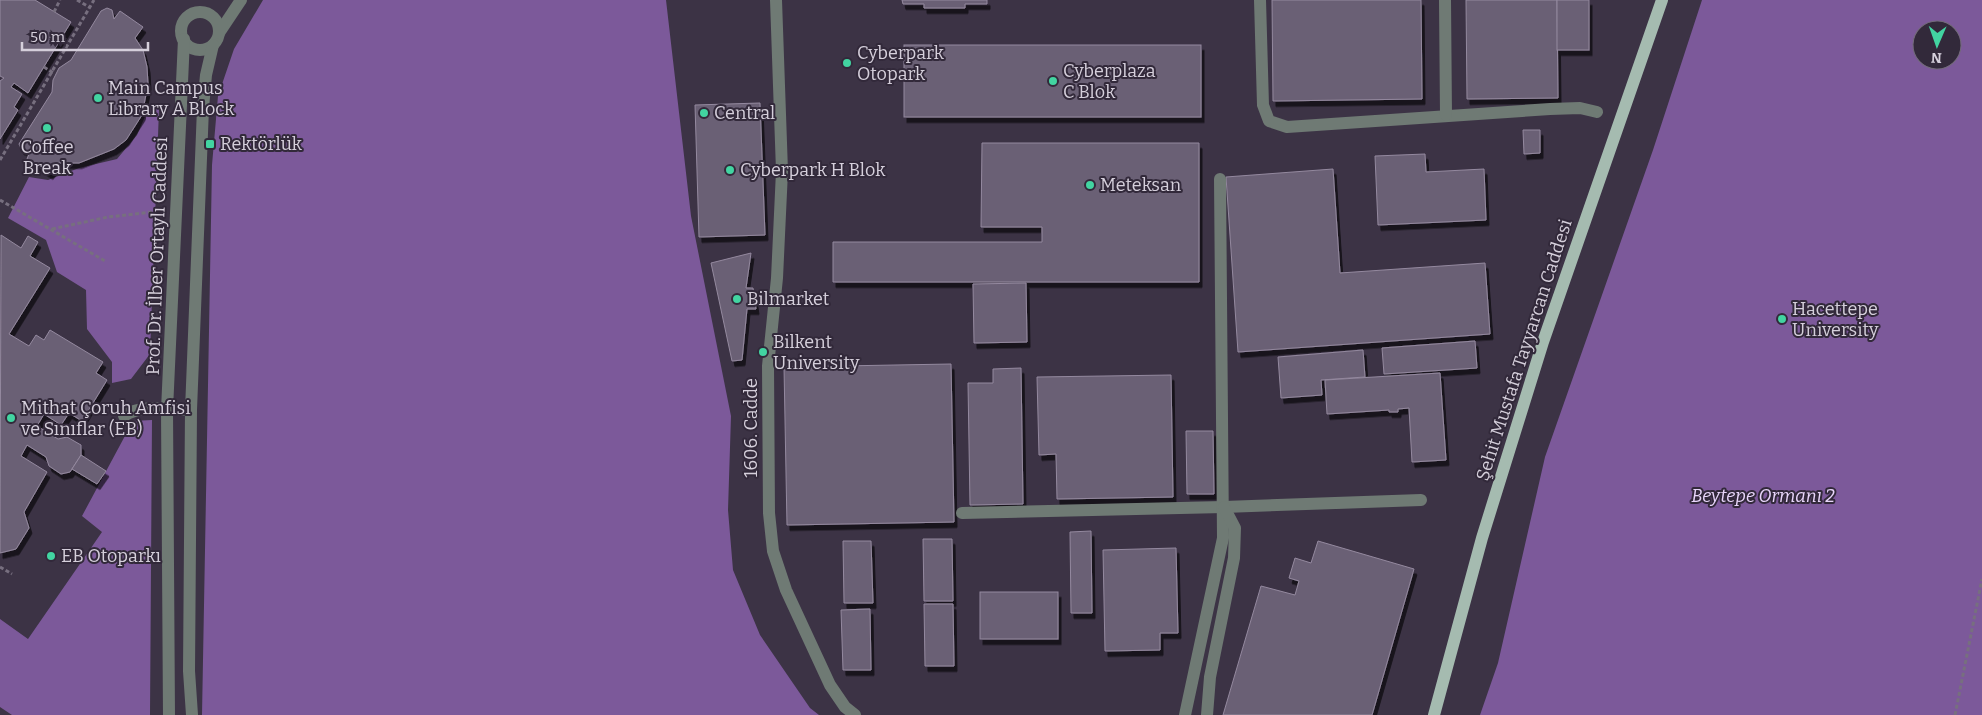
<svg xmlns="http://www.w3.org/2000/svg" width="1982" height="715" font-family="Bitter,serif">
  <defs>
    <filter id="shadow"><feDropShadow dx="3" dy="5.5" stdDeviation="0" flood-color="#0009"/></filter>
  </defs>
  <rect width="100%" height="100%" fill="#3c3345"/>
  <g fill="#7c599a" fill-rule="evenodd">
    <polygon points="263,0 666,0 691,216 731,416 728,510 733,570 760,635 810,708 819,715 202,715 212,165 218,96 234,49"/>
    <path d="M1702,0H1982V715H1480L1498,663L1545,457L1653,150ZM1922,30H1952V60H1922Z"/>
    <polygon points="149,107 159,109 150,354 131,379 112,383 112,362 87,329 86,290 57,272 46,240 8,218 29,177 48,180 79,168 117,159 137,135"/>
    <polygon points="152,420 150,715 12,715 0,707 0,619 28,639 102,532 82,516 133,421"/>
  </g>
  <g fill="#6b6175" stroke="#94899f" filter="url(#shadow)">
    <polygon points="0,0 35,0 71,22 28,93 14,83 11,87 22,94 14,107 18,110 0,139 0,81 4,78 0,76"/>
    <polygon points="902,0 987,0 987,4 965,4 965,8 924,8 924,4 903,4"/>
    <polygon points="1272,0 1421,0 1422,99 1273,101"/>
    <polygon points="1466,0 1557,0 1558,98 1467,99"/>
    <rect x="1557" y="0" width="32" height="50"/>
    <polygon points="107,8 112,10 114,19 120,11 143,27 135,38 143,50 147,67 148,84 142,115 126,140 114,149 79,163 58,163 50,174 27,159 31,149 26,151 21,149 19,144 52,92 53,80 59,68 71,60 101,11"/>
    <rect x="904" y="45" width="297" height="72"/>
    <polygon points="760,103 765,235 699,237 695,105"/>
    <polygon points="1523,130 1540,130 1540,153 1524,154"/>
    <polygon points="982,143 1199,143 1199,282 833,282 833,242 1042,242 1042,227 981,227"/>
    <polygon points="1425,154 1426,172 1484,169 1486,220 1378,225 1375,156"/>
    <polygon points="1333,169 1340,273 1485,263 1490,334 1238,352 1226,177"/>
    <polygon points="1,235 21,248 28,236 38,242 30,256 50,268 9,334 29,346 36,335 44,340 50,330 103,362 96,373 107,380 82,421 69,413 61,425 44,414 37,426 58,439 67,437 81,445 81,455 70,472 61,474 49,466 46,457 27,445 21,456 47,472 24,512 29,528 16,549 0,553"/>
    <polygon points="751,253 746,288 753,288 756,309 747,309 742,360 732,361 711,263"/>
    <polygon points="1026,283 1027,342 974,343 973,284"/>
    <polygon points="1475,341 1477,368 1384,374 1382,348"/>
    <polygon points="1363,350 1365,377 1321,380 1322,395 1281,398 1278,357"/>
    <polygon points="951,364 954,522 787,525 784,367"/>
    <polygon points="1021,368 1023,504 970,505 968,383 993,383 993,369"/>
    <polygon points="1440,373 1446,460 1412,462 1409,408 1398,409 1398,412 1389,412 1389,410 1327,414 1325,380"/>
    <polygon points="1171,375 1173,497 1057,499 1056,454 1039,455 1037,377"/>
    <polygon points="1186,431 1213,431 1214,494 1187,494"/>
    <polygon points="81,455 106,471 97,484 72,469"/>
    <polygon points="1091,531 1092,613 1071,613 1070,532"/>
    <polygon points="923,539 952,539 953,601 924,601"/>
    <polygon points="843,541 871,541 873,603 844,603"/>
    <polygon points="1318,541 1414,569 1372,715 1223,715 1261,586 1295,595 1299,581 1289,578 1295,558 1311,563"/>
    <polygon points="1176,548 1178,633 1160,633 1160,650 1105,651 1103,550"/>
    <rect x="980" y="592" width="78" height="47"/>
    <polygon points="924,604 953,604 954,666 925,666"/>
    <polygon points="870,609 871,670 843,670 841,610"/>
  </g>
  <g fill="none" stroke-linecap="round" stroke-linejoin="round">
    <g stroke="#776f7f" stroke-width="3" stroke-dasharray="4 2.5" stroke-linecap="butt">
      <polyline points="77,0 89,7"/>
      <polyline points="54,12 60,0"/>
      <polyline points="0,160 94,0"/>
      <polyline points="0,200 105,261"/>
      <polyline points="52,229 108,217 162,211"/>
      <polyline points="0,567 12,574"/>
      <polyline points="1955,715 1982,579"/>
    </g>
    <g stroke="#6f7a74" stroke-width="12">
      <polyline points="776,0 782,171 777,278 768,366 769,513 773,551 786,590 830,685 845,707 855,715"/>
      <polyline points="1260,0 1263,105 1269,121 1287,127 1550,109 1580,108 1597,112"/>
      <polyline points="1445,0 1446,115"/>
      <circle cx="200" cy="31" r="19"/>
      <polyline points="219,33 241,0"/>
      <path d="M124,416C142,403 169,410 191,410"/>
      <polyline points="962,513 1224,507 1421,500"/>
      <polyline points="169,715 167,410 184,39"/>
      <polyline points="192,715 189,671 191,410 203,108 206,75 213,45"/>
      <polyline points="1185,715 1223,538 1220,179"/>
      <polyline points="1207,715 1210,677 1234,558 1235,528 1224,507"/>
    </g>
    <polyline stroke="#a5bbb0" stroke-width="12" points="1434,715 1482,538 1543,342 1662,0"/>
    <polyline stroke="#776f7f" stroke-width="3" stroke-dasharray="4 2.5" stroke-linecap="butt" points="44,67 55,74"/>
  </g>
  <g fill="#42d4a1" stroke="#32293a" stroke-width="2">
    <circle cx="847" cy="63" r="5"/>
    <circle cx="1053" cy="81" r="5"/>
    <circle cx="98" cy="98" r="5"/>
    <circle cx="704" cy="113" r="5"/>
    <circle cx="47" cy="128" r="5"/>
    <rect x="205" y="139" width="10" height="10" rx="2.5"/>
    <circle cx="730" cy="170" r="5"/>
    <circle cx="1090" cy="185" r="5"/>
    <circle cx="737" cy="299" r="5"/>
    <circle cx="1782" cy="319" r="5"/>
    <circle cx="763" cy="352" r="5"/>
    <circle cx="11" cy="418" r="5"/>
    <circle cx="51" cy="556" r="5"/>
  </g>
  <g text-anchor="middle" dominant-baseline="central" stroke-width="4" stroke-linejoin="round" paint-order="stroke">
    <g font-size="18" fill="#d5cfdb" stroke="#32293a" text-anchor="start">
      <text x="857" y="53">Cyberpark<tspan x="857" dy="21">Otopark</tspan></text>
      <text x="1063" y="71">Cyberplaza<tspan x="1063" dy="21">C Blok</tspan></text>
      <text x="108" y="88">Main Campus<tspan x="108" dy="21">Library A Block</tspan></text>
      <text x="714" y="113">Central</text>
      <text x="220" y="144">Rektörlük</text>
      <text x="47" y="147" text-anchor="middle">Coffee<tspan x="47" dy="21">Break</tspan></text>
      <text x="740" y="170">Cyberpark H Blok</text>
      <text x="1100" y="185">Meteksan</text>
      <text x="747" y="299">Bilmarket</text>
      <text x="1792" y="309">Hacettepe<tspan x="1792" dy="21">University</tspan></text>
      <text x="773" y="342">Bilkent<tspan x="773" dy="21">University</tspan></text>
      <text x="21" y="408">Mithat Çoruh Amfisi<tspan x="21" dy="21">ve Sınıflar (EB)</tspan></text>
      <text x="61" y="556">EB Otoparkı</text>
    </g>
    <g font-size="18" fill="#d5cfdb" stroke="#32293a">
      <text transform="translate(157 256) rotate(-88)">Prof. Dr. İlber Ortaylı Caddesi</text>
      <text transform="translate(1524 350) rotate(-72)">Şehit Mustafa Tayyarcan Caddesi</text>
      <text transform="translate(751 428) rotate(-90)">1606. Cadde</text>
    </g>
    <g font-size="18" font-style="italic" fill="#e9d6fb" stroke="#32293a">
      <text x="1763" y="496">Beytepe Ormanı 2</text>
    </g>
  </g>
  <g transform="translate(1937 45) rotate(182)"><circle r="24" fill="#32293a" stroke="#736b7a"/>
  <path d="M0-4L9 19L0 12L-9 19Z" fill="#42d4a1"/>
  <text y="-8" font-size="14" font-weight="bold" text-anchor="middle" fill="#d5cfdb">N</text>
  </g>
  <path d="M22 42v8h126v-8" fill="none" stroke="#d5cfdb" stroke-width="2.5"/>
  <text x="30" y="42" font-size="15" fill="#d5cfdb" stroke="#32293a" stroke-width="4" paint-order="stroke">50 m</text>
</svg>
